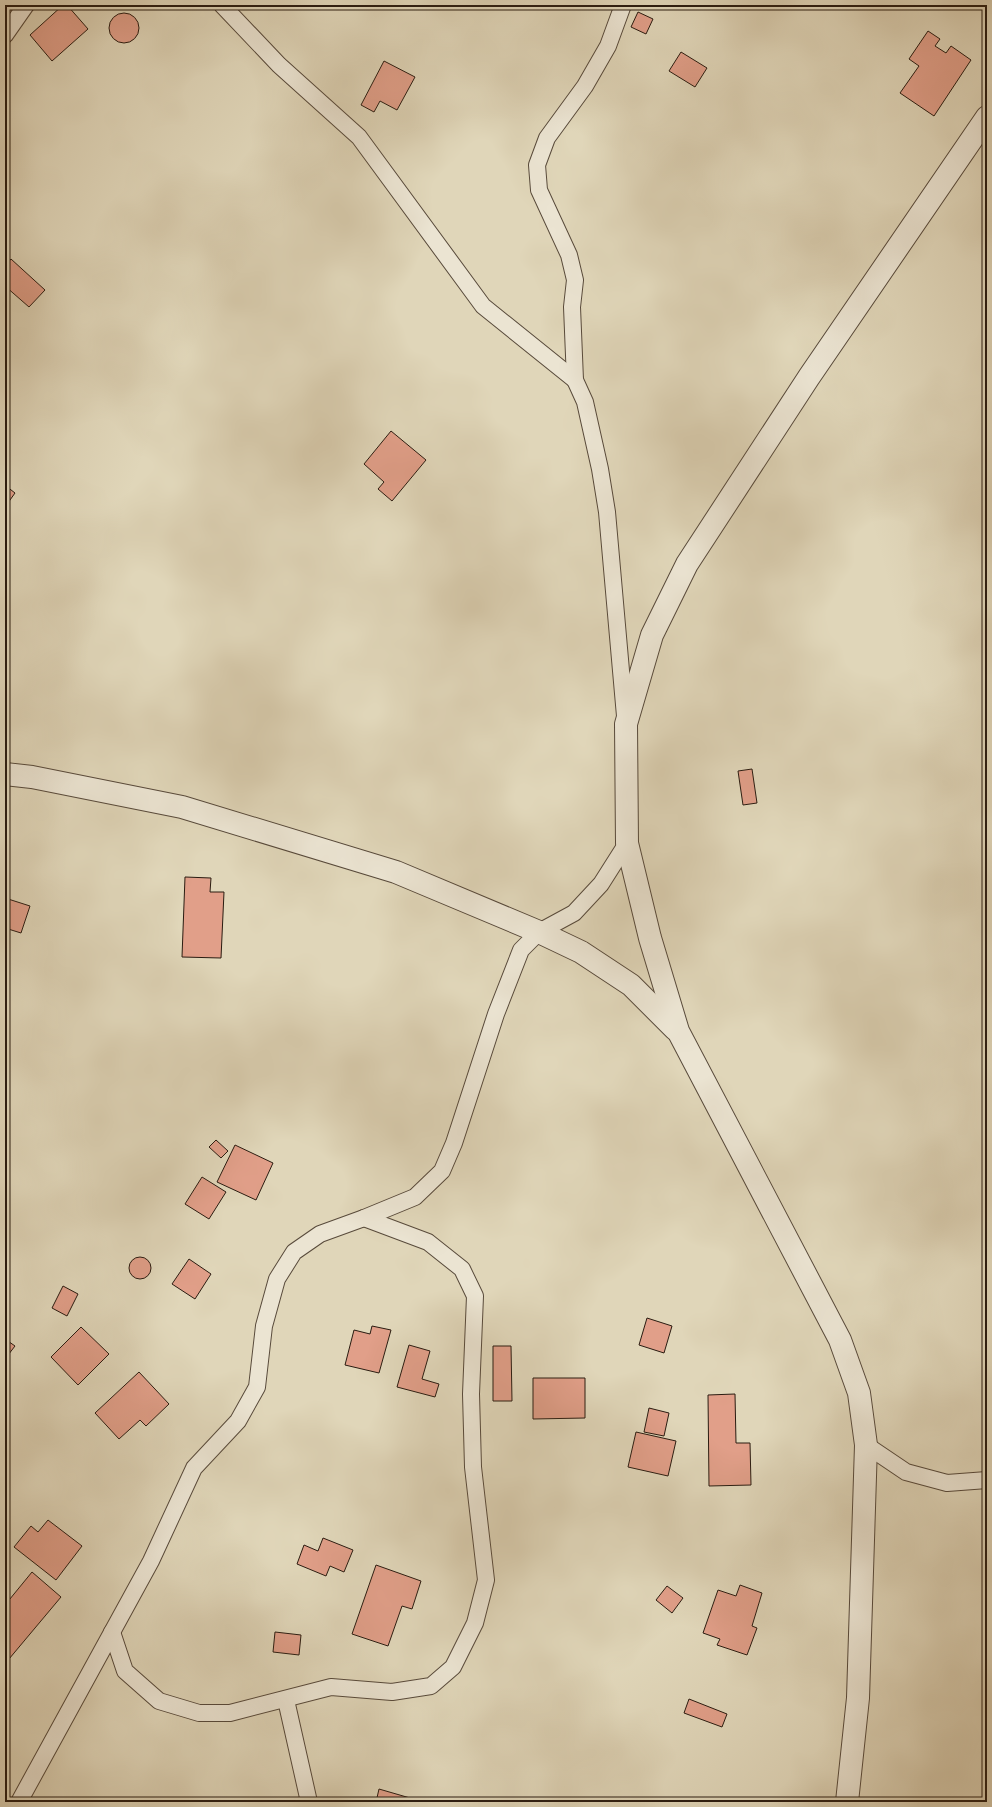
<svg xmlns="http://www.w3.org/2000/svg" width="992" height="1807" font-family="'IM FELL French Canon',serif">
  <rect width="100%" height="100%" fill="#e0d6b9"/>
  <filter id="stains"><feTurbulence type="fractalNoise" baseFrequency=".005" numOctaves="4"/><feColorMatrix values="0 0 0 0 .2 0 0 0 0 .09 0 0 0 0 .02 0 0 0 .5 -.17"/></filter>
  <radialGradient id="worn" r=".72"><stop offset=".6" stop-color="#630" stop-opacity="0"/><stop offset="1" stop-color="#630" stop-opacity=".3"/></radialGradient>
  <g fill="#e19f89" stroke="#2a1c11">
    <polygon points="63,5 67,5 88,29 52,61 30,35"/>
    <polygon points="638,12 653,19 646,34 631,27"/>
    <circle cx="124" cy="28" r="15"/>
    <polygon points="928,31 940,39 935,46 946,53 951,46 971,60 934,116 900,93 919,66 909,59"/>
    <polygon points="681,52 707,68 695,87 669,71"/>
    <polygon points="384,61 415,77 397,110 380,101 374,112 361,105"/>
    <polygon points="11,259 45,290 29,307 5,286 5,266"/>
    <polygon points="391,431 426,460 392,501 378,489 384,482 364,464"/>
    <polygon points="5,480 9,482 6,486 15,493 5,507"/>
    <polygon points="752,769 757,803 743,805 738,771"/>
    <polygon points="185,877 211,878 210,892 224,892 221,958 182,957"/>
    <polygon points="5,898 30,906 21,933 5,928"/>
    <polygon points="216,1140 228,1151 221,1158 209,1147"/>
    <polygon points="235,1145 273,1163 256,1200 217,1182"/>
    <polygon points="202,1177 226,1192 209,1219 185,1204"/>
    <circle cx="140" cy="1268" r="11"/>
    <polygon points="189,1259 211,1274 195,1299 172,1284"/>
    <polygon points="63,1286 78,1294 67,1316 52,1308"/>
    <polygon points="647,1318 672,1326 664,1353 639,1345"/>
    <polygon points="372,1326 391,1330 379,1373 345,1365 354,1330 370,1334"/>
    <polygon points="81,1327 109,1354 78,1385 51,1357"/>
    <polygon points="5,1339 15,1346 5,1359"/>
    <polygon points="409,1345 430,1351 422,1379 439,1384 435,1397 397,1387"/>
    <polygon points="493,1346 511,1346 512,1401 493,1401"/>
    <polygon points="139,1372 169,1404 146,1426 140,1420 119,1439 95,1413"/>
    <polygon points="533,1378 585,1378 585,1418 533,1419"/>
    <polygon points="735,1394 736,1443 750,1443 751,1485 709,1486 708,1395"/>
    <polygon points="649,1408 669,1413 664,1436 644,1432"/>
    <polygon points="636,1432 676,1441 668,1476 628,1467"/>
    <polygon points="48,1520 82,1546 56,1580 14,1547 31,1526 38,1532"/>
    <polygon points="323,1538 353,1550 344,1572 330,1566 326,1576 297,1564 304,1545 318,1551"/>
    <polygon points="376,1565 421,1581 412,1609 402,1606 388,1646 352,1634"/>
    <polygon points="32,1572 61,1597 9,1659 5,1656 5,1605"/>
    <polygon points="740,1585 762,1593 752,1626 757,1628 747,1655 717,1645 720,1639 703,1633 718,1590 736,1596"/>
    <polygon points="667,1586 683,1598 672,1613 656,1600"/>
    <polygon points="275,1632 301,1635 299,1655 273,1652"/>
    <polygon points="689,1699 727,1714 722,1727 684,1713"/>
    <polygon points="379,1789 410,1798 409,1802 376,1802"/>
  </g>
  <g fill="none" stroke-linecap="round" stroke-linejoin="round">
    <g stroke="#584a3b" stroke-width="18">
      <g id="lane">
        <polyline points="222,5 279,65 359,137 483,306 575,380"/>
        <polyline points="623,5 608,46 585,86 547,138 537,165 539,190 569,255 575,280 572,307 575,380 585,402 600,469 607,512 625,716"/>
        <polyline points="5,35 26,5"/>
        <polyline points="866,1445 906,1472 947,1483 987,1480"/>
        <polyline points="112,1632 125,1671 159,1701 199,1713 230,1713 331,1687 392,1692 431,1686 453,1667 475,1623 486,1580 473,1467 471,1394 475,1296 462,1269 428,1242 364,1218"/>
        <polyline points="286,1700 309,1802"/>
        <polyline points="19,1802 151,1561 194,1468 238,1421 257,1387 264,1326 277,1279 294,1252 320,1234 364,1218 415,1197 442,1171 454,1143 496,1014 521,950 539,932 574,913 601,884 627,843"/>
      </g>
    </g>
    <g stroke="#584a3b" stroke-width="24">
      <g id="street">
        <polyline points="5,774 32,777 182,807 396,872 539,932 581,952 631,985 675,1029"/>
        <polyline points="847,1802 858,1698 866,1445 859,1393 840,1340 678,1031 650,938 627,843 626,724 652,635 687,564 809,377 987,117"/>
      </g>
    </g>
    <use href="#lane" stroke="#ebe4d2" stroke-width="16"/>
    <use href="#street" stroke="#ebe4d2" stroke-width="22"/>
  </g>
  <rect width="992" height="1807" fill="none" stroke="#e0d6b9" stroke-width="20"/>
  <rect x="6" y="6" width="980" height="1795" fill="none" stroke="#2a1c11" stroke-width="2"/>
  <rect x="10" y="10" width="972" height="1787" fill="none" stroke="#2a1c11"/>
  <rect width="100%" height="100%" filter="url(#stains)"/>
  <rect width="100%" height="100%" fill="url(#worn)"/>
</svg>
